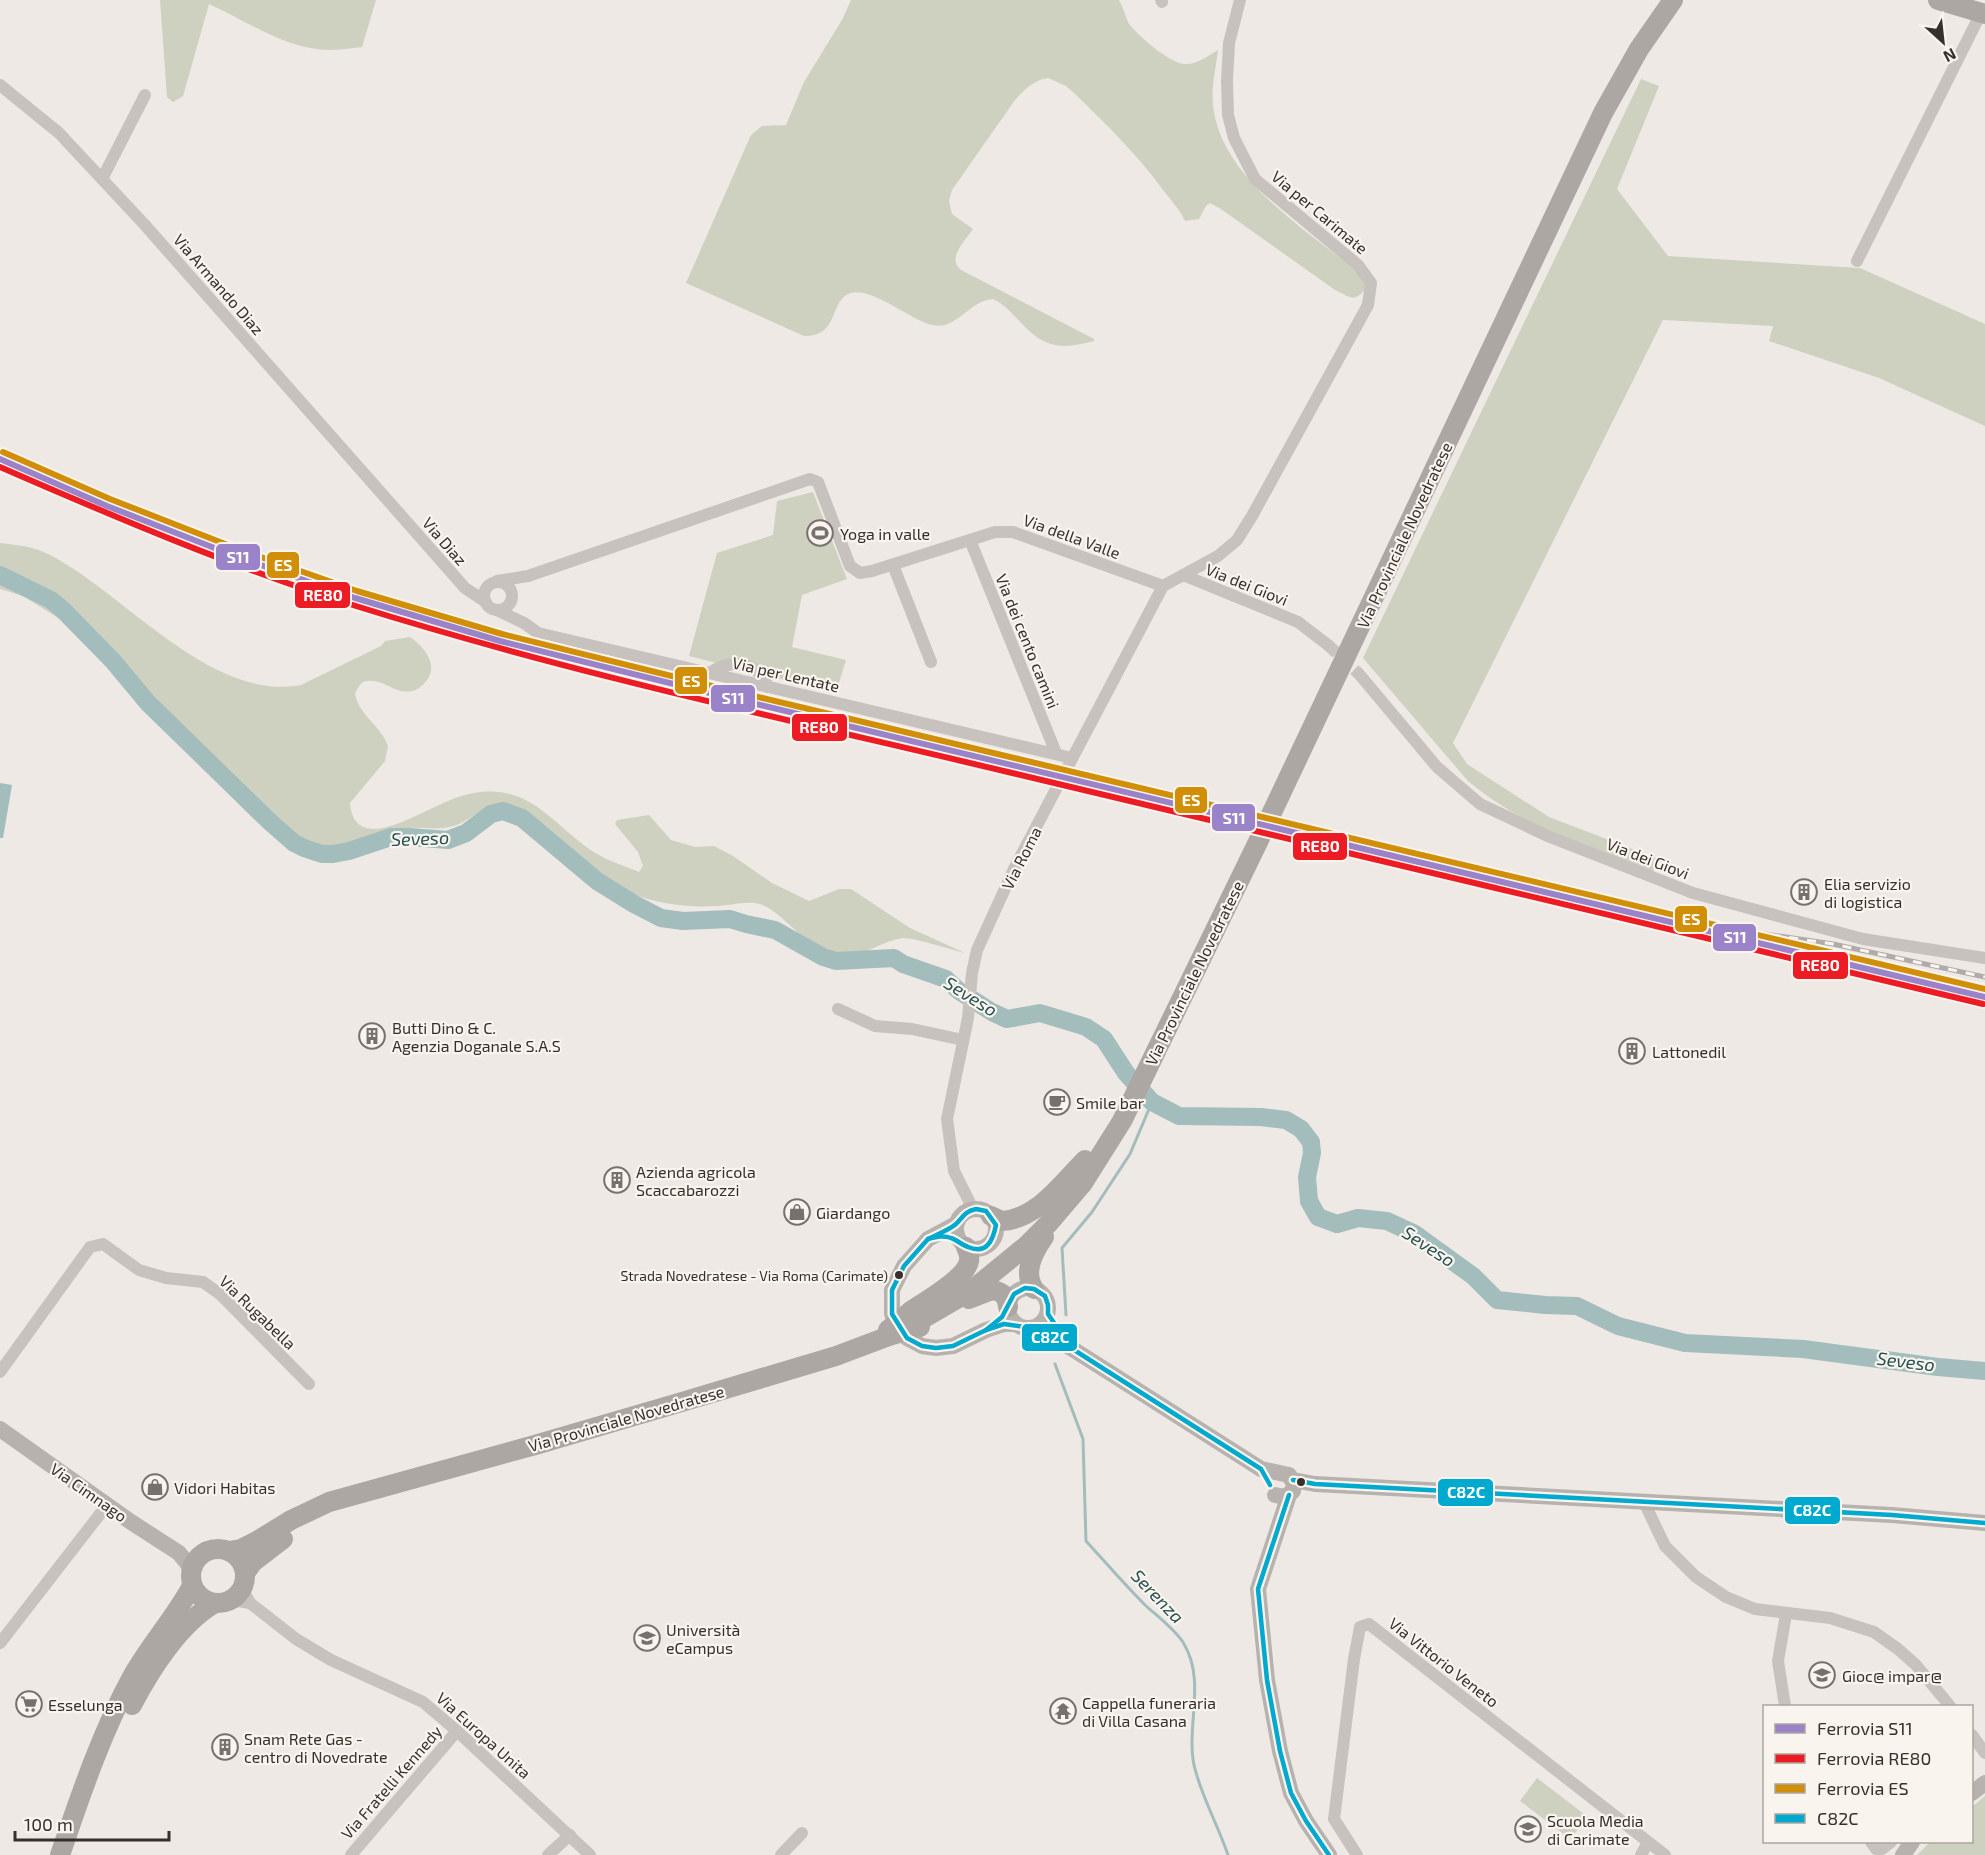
<svg xmlns="http://www.w3.org/2000/svg" width="1985" height="1855" font-family="'Exo 2',sans-serif">
  <rect width="100%" height="100%" fill="#eee9e4"/>
  <g fill="#ced1c0">
    <path d="M160,0H376L362,47C351,48 340,50 330,50C286,50 247,21 209,4L183,96L173,102L167,97Z"/>
    <path d="M851,0H1119C1123,7 1125,15 1128,22C1135,34 1170,63 1184,64C1196,65 1208,56 1218,50C1216,68 1211,87 1213,105C1220,177 1306,230 1357,271L1368,287C1354,302 1353,299 1335,290L1221,209L1210,203L1206,206L1199,219L1185,221C1180,210 1171,200 1163,190C1137,154 1106,124 1074,93L1066,86L1048,78C1034,80 1024,90 1015,100L952,190L949,201L952,214L973,229C966,240 946,258 961,270L1094,339V341C1064,349 1047,349 1025,327C1015,317 1006,305 993,299C970,300 956,331 932,325C910,320 873,287 851,293C829,299 840,337 804,336L686,283L751,135L762,126L786,125L804,82L842,20Z"/>
    <path d="M1641,79L1659,86L1617,189L1668,256L1860,268L1985,324V426L1879,378L1769,341L1773,326L1663,320L1453,743L1467,764L1549,817L1656,858L1653,873C1589,847 1520,826 1467,780L1363,658Z"/>
    <polygon points="813,492 847,579 802,595 792,647 846,660 836,693 689,656 717,553 773,535 777,501"/>
    <path d="M0,543C17,545 32,546 48,554C124,592 210,702 301,685L381,646L385,641L410,637C423,646 439,664 427,680C423,685 418,690 412,691C395,695 384,678 367,681C360,682 358,688 355,694C359,715 381,726 388,746L385,761L350,803C354,853 411,817 435,807C447,801 461,795 474,793C533,783 553,827 597,854C609,861 625,866 639,872L643,866L638,852L615,824L617,820L649,815L671,840L695,847L714,846L733,856L772,883L809,901L839,889H851L910,928L965,953C952,950 913,937 903,938C880,941 862,959 838,956C807,952 786,913 760,904C745,900 729,906 715,906C688,908 654,903 630,893C610,884 590,869 573,856C556,843 520,805 500,804C486,804 471,819 459,824C436,833 423,825 401,829C388,832 375,838 362,842C318,857 296,847 268,812L261,815L79,631L23,596L0,589Z"/>
    <polygon points="1537,1778 1588,1817 1570,1839 1520,1801"/>
    <polygon points="1985,1796 1985,1855 1917,1855 1930,1842 1972,1842 1972,1807"/>
  </g>
  <polygon fill="#a3bcbc" points="0,783 12,785 3,838 0,838"/>
  <g fill="none" stroke-linecap="round" stroke-linejoin="round">
    <g stroke="#a3bcbc" stroke-width="3">
      <polyline points="1066,1315 1062,1248 1092,1212 1130,1154 1152,1102"/>
      <path d="M1055,1364L1083,1439L1086,1541C1106,1563 1125,1585 1145,1605C1157,1616 1177,1631 1184,1644C1206,1681 1186,1726 1194,1765C1201,1796 1218,1825 1228,1855"/>
    </g>
    <polyline stroke="#a3bcbc" stroke-width="18" points="0,575 51,600 62,609 113,661 148,703 269,821 294,843 304,848 322,854 333,854 349,851 391,837 410,837 448,840 466,833 491,814 503,811 522,818 597,881 634,904 661,918 683,921 730,919 746,924 775,930 823,957 836,961 894,958 903,964 946,979 959,991 992,1012 1007,1019 1040,1013 1086,1027 1104,1039 1126,1073 1152,1102 1179,1116 1261,1117 1286,1120 1301,1129 1311,1142 1312,1153 1307,1177 1309,1201 1318,1217 1337,1224 1358,1218 1387,1221 1415,1234 1473,1276 1497,1300 1545,1305 1577,1306 1618,1326 1685,1343 1803,1349 1938,1367 1985,1371"/>
    <polyline stroke="#c9c4bf" stroke-width="12" stroke-dasharray="12 6" stroke-linecap="butt" points="1328,645 1359,674"/>
    <g stroke="#c7c2bd" stroke-width="12">
      <polyline points="1161,0 1162,2"/>
      <polyline points="0,85 59,133 144,224 465,588 486,602"/>
      <polyline points="102,179 145,95"/>
      <polyline points="1857,261 1981,13"/>
      <polyline points="970,540 1056,753"/>
      <polyline points="893,565 931,662"/>
      <polyline points="1183,575 1298,622 1328,645"/>
      <polyline points="497,581 528,576 810,479 818,482 850,566 860,573 872,571 995,532 1013,532 1163,586"/>
      <circle cx="498" cy="596" r="14"/>
      <polyline points="497,610 524,623 538,633 1072,758"/>
      <path d="M710,673C730,658 759,662 768,687"/>
      <polyline points="1359,674 1437,767 1480,804 1550,837 1693,893 1863,939 1985,958"/>
      <polyline points="838,1009 875,1026 912,1029 963,1040"/>
      <polyline points="973,1209 954,1171 947,1119 968,1018 972,973 977,950 1015,867 1163,586 1218,556 1237,540 1252,516 1368,305 1371,283 1358,265 1255,179 1234,138 1228,115 1227,80 1229,43 1240,0"/>
      <polyline points="0,1372 90,1247 103,1244 139,1270 166,1278 203,1282 220,1294 309,1384"/>
      <polyline points="1643,1500 1665,1546 1696,1577 1726,1597 1755,1609 1830,1618 1874,1632 1898,1649 1916,1665 1950,1706"/>
      <polyline points="232,1600 250,1603 242,1588"/>
      <polyline points="250,1603 296,1639 331,1660 423,1702 457,1731 590,1855"/>
      <polyline points="0,1643 107,1505"/>
      <polyline points="1785,1706 1778,1661 1786,1614"/>
      <polyline points="1972,1735 1985,1753"/>
      <polyline points="1871,1842 1876,1849 1882,1849 1891,1842"/>
      <polyline points="351,1855 457,1731"/>
      <polyline points="548,1855 570,1835"/>
      <polyline points="781,1855 802,1833"/>
      <polyline points="1357,1855 1334,1819 1354,1659 1360,1627 1369,1624 1665,1855"/>
      <polyline points="1641,1855 1648,1842"/>
    </g>
    <g stroke="#b7b2ae" stroke-width="16">
      <circle cx="976" cy="1229" r="20"/>
      <polyline points="956,1224 928,1239 904,1266 892,1290 892,1314 907,1338 922,1346 936,1348 953,1346 986,1330 1004,1324 1016,1324"/>
      <circle cx="1028" cy="1308" r="20"/>
      <polyline points="1032,1328 1071,1348 1261,1469 1289,1475 1294,1484 1293,1491 1285,1497 1275,1495"/>
      <polyline points="0,1429 131,1522 179,1553 191,1568"/>
      <polyline points="1293,1480 1315,1484 1892,1515 1985,1523"/>
      <polyline points="1289,1495 1258,1589 1267,1680 1280,1751 1291,1793 1306,1821 1329,1855"/>
      <polyline points="1972,1793 1985,1783"/>
      <polyline points="1903,1855 1912,1842"/>
    </g>
    <g stroke="#aca7a2" stroke-width="20">
      <polyline points="1938,0 1985,14"/>
      <path d="M991,1216L1002,1221C1037,1219 1062,1183 1085,1160"/>
      <path d="M1034,1289C1022,1272 1034,1251 1044,1237"/>
      <path d="M969,1299L992,1290C1003,1292 1007,1296 1008,1307"/>
      <path d="M911,1311C925,1301 966,1279 969,1261C970,1256 968,1251 966,1247"/>
      <polyline points="917,1322 972,1290 1026,1246 1048,1224 1083,1183 1122,1121 1257,844 1603,113 1639,49 1673,0"/>
      <circle cx="218" cy="1576" r="27"/>
      <polyline points="229,1551 241,1549 257,1541 291,1520 329,1502 535,1445 675,1404 836,1356 889,1336"/>
      <polyline points="245,1573 253,1562 283,1539"/>
      <path d="M132,1705C150,1670 180,1623 215,1603"/>
      <path d="M60,1855C81,1794 102,1731 133,1675C151,1644 175,1617 192,1586"/>
    </g>
    <g stroke="#afaba8" stroke-width="5">
      <polyline id="rail" points="1718,927 1833,944 1985,977"/>
    </g>
    <use href="#rail" stroke="#f9f4ed" stroke-width="3" stroke-dasharray="9" stroke-linecap="butt"/>
    <g stroke="#aca7a2" stroke-width="20">
      <polyline points="888,1330 911,1311"/>
      <polyline points="889,1336 920,1327"/>
    </g>
    <g stroke="#f9f4ed" stroke-width="9">
      <g id="bus-1">
        <path d="M976,1209L986,1211L996,1225C993,1240 987,1255 968,1247C962,1245 957,1240 951,1238C943,1235 936,1237 928,1239C936,1235 949,1230 956,1224C964,1216 964,1212 976,1209Z"/>
        <polyline points="928,1239 904,1266 892,1290 892,1314 907,1338 922,1346 936,1348 953,1346 986,1330 1004,1324 1032,1328 1071,1348 1261,1469 1270,1485"/>
        <polyline points="986,1330 1002,1317 1014,1294 1025,1288 1034,1289 1045,1296 1048,1305 1048,1314 1071,1348"/>
        <polyline points="1293,1480 1315,1484 1892,1515 1985,1523"/>
        <polyline points="1289,1495 1258,1589 1267,1680 1280,1751 1291,1793 1306,1821 1329,1855"/>
      </g>
    </g>
    <use href="#bus-1" stroke="#00a9ce" stroke-width="4.5"/>
    <g stroke="#f9f4ed" stroke-width="10">
      <polyline id="rail-1" points="0,459 107,506 235,556 355,598 500,641 714,694 1985,997"/>
    </g>
    <g stroke="#f9f4ed" stroke-width="10">
      <path id="rail-2" d="M0,467C117,518 235,568 356,606C570,673 790,720 1008,772C1333,849 1658,927 1983,1004"/>
    </g>
    <g stroke="#f9f4ed" stroke-width="10">
      <polyline id="rail-3" points="3,452 110,499 238,549 357,591 502,634 716,687 1985,989"/>
    </g>
    <use href="#rail-1" stroke="#9a83c9" stroke-width="6"/>
    <use href="#rail-2" stroke="#ed1c24" stroke-width="6"/>
    <use href="#rail-3" stroke="#d18e09" stroke-width="6"/>
  </g>
  <defs>
    <g id="stadium-ring" transform="scale(1.35)"><circle r="9.5" fill="#f9f4ed" stroke="#77706c" stroke-width="1.5"/><path d="M0-5a6.5 5 0 1 0 0 10a6.5 5 0 1 0 0-10ZM-3.5-1.8h7v3.6h-7Z" fill="#77706c"/></g>
    <g id="building-ring" transform="scale(1.35)"><circle r="9.5" fill="#f9f4ed" stroke="#77706c" stroke-width="1.5"/><path d="M-4-6H4V6H1V3H-1V6H-4ZM-2.5-4.3h1.7v1.8h-1.7ZM.8-4.3h1.7v1.8H.8ZM-2.5-1h1.7V.8h-1.7ZM.8-1h1.7V.8H.8Z" fill="#77706c"/></g>
    <g id="cafe-ring" transform="scale(1.35)"><circle r="9.5" fill="#f9f4ed" stroke="#77706c" stroke-width="1.5"/><path d="M-5.5-4.5H6V0H3Q3 3.5 0 3.5H-2.5Q-5.5 3.5-5.5 0ZM3-3.2v2h1.7v-2ZM-6 4.5H4V6H-6Z" fill="#77706c"/></g>
    <g id="shop-ring" transform="scale(1.35)"><circle r="9.5" fill="#f9f4ed" stroke="#77706c" stroke-width="1.5"/><path d="M-5-2.5h2.3a2.7 3.5 0 0 1 5.4 0H5L5.5 6h-11ZM-1.5-2.5h3a1.5 2.3 0 0 0-3 0Z" fill="#77706c"/></g>
    <g id="university-ring" transform="scale(1.35)"><circle r="9.5" fill="#f9f4ed" stroke="#77706c" stroke-width="1.5"/><path d="M0-5L7-2L0 1L-7-2ZM-4 1L0 2.5L4 1V4Q0 6-4 4Z" fill="#77706c"/></g>
    <g id="school-ring" transform="scale(1.35)"><circle r="9.5" fill="#f9f4ed" stroke="#77706c" stroke-width="1.5"/><path d="M0-5L7-2L0 1L-7-2ZM-4 1L0 2.5L4 1V4Q0 6-4 4Z" fill="#77706c"/></g>
    <g id="supermarket-ring" transform="scale(1.35)"><circle r="9.5" fill="#f9f4ed" stroke="#77706c" stroke-width="1.5"/><path d="M-6-5.5h2.5l.6 2H6L4.5 2H-2.5L-4.4-4H-6ZM-1.5 3.2a1.3 1.3 0 1 0 .1 0ZM3 3.2a1.3 1.3 0 1 0 .1 0Z" fill="#77706c"/></g>
    <g id="temple-ring" transform="scale(1.35)"><circle r="9.5" fill="#f9f4ed" stroke="#77706c" stroke-width="1.5"/><path d="M0-6L5-2H3V0L6.5 2.5H4V6H1.5V3h-3V6H-4V2.5H-6.5L-3 0V-2H-5Z" fill="#77706c"/></g>
  </defs>
  <g fill-rule="evenodd">
    <use href="#stadium-ring" x="820" y="533"/>
    <use href="#building-ring" x="1804" y="892"/>
    <use href="#building-ring" x="372" y="1036"/>
    <use href="#building-ring" x="1632" y="1051"/>
    <use href="#cafe-ring" x="1057" y="1102"/>
    <use href="#building-ring" x="617" y="1180"/>
    <use href="#shop-ring" x="797" y="1212"/>
    <use href="#shop-ring" x="155" y="1487"/>
    <use href="#university-ring" x="647" y="1638"/>
    <use href="#school-ring" x="1822" y="1675"/>
    <use href="#supermarket-ring" x="29" y="1704"/>
    <use href="#temple-ring" x="1063" y="1711"/>
    <use href="#building-ring" x="225" y="1747"/>
    <use href="#school-ring" x="1528" y="1829"/>
  </g>
  <g fill="#372f2b" stroke="#f9f4ed" stroke-width="2">
    <circle cx="899" cy="1275" r="5"/>
    <circle cx="1301" cy="1482" r="5"/>
  </g>
  <g text-anchor="middle" dominant-baseline="central" stroke-width="4.5" stroke-linejoin="round" paint-order="stroke">
    <g font-size="14" fill="#372f2b" stroke="#f9f4ed" text-anchor="end">
      <text x="888" y="1275">Strada Novedratese - Via Roma (Carimate)</text>
    </g>
    <g font-size="16" fill="#372f2b" stroke="#f9f4ed">
      <text transform="translate(1320 212) rotate(40)">Via per Carimate</text>
      <text transform="translate(219 284) rotate(49)">Via Armando Diaz</text>
      <text transform="translate(1404 535) rotate(-65)">Via Provinciale Novedratese</text>
      <text transform="translate(1072 536) rotate(20)">Via della Valle</text>
      <text transform="translate(445 541) rotate(49)">Via Diaz</text>
      <text transform="translate(1247 584) rotate(22)">Via dei Giovi</text>
      <text transform="translate(1028 641) rotate(68)">Via dei cento camini</text>
      <text transform="translate(786 674) rotate(13)">Via per Lentate</text>
      <text transform="translate(1021 858) rotate(-63)">Via Roma</text>
      <text transform="translate(1648 858) rotate(21)">Via dei Giovi</text>
      <text transform="translate(1194 973) rotate(-64)">Via Provinciale Novedratese</text>
      <text transform="translate(258 1312) rotate(44)">Via Rugabella</text>
      <text transform="translate(626 1418) rotate(-16)">Via Provinciale Novedratese</text>
      <text transform="translate(89 1492) rotate(35)">Via Cimnago</text>
      <text transform="translate(1444 1662) rotate(38)">Via Vittorio Veneto</text>
      <text transform="translate(484 1735) rotate(42)">Via Europa Unita</text>
      <text transform="translate(391 1782) rotate(-49)">Via Fratelli Kennedy</text>
    </g>
    <g font-size="16" fill="#372f2b" stroke="#f9f4ed" text-anchor="start">
      <text x="840" y="533">Yoga in valle</text>
      <text x="1824" y="883">Elia servizio<tspan x="1824" dy="18">di logistica</tspan></text>
      <text x="392" y="1027">Butti Dino &amp; C.<tspan x="392" dy="18">Agenzia Doganale S.A.S</tspan></text>
      <text x="1652" y="1051">Lattonedil</text>
      <text x="1076" y="1102">Smile bar</text>
      <text x="636" y="1171">Azienda agricola<tspan x="636" dy="18">Scaccabarozzi</tspan></text>
      <text x="816" y="1212">Giardango</text>
      <text x="174" y="1487">Vidori Habitas</text>
      <text x="666" y="1629">Università<tspan x="666" dy="18">eCampus</tspan></text>
      <text x="1842" y="1675">Gioc@ impar@</text>
      <text x="1082" y="1702">Cappella funeraria<tspan x="1082" dy="18">di Villa Casana</tspan></text>
      <text x="48" y="1704">Esselunga</text>
      <text x="244" y="1738">Snam Rete Gas -<tspan x="244" dy="18">centro di Novedrate</tspan></text>
      <text x="1547" y="1820">Scuola Media<tspan x="1547" dy="18">di Carimate</tspan></text>
    </g>
    <g font-size="18" font-style="italic" fill="#255054" stroke="#f9f4ed">
      <text transform="translate(420 838) rotate(-2)">Seveso</text>
      <text transform="translate(971 996) rotate(32)">Seveso</text>
      <text transform="translate(1429 1246) rotate(33)">Seveso</text>
      <text transform="translate(1906 1361) rotate(7)">Seveso</text>
      <text transform="translate(1158 1596) rotate(46)">Serenza</text>
    </g>
  </g>
  <g stroke="#f9f4ed" stroke-width="2">
    <rect x="215" y="543" width="46" height="28" rx="6" fill="#9a83c9"/>
    <rect x="266" y="551" width="34" height="28" rx="6" fill="#d18e09"/>
    <rect x="294" y="581" width="57" height="28" rx="6" fill="#ed1c24"/>
    <rect x="674" y="666" width="34" height="29" rx="6" fill="#d18e09"/>
    <rect x="710" y="684" width="46" height="29" rx="6" fill="#9a83c9"/>
    <rect x="791" y="713" width="57" height="29" rx="6" fill="#ed1c24"/>
    <rect x="1174" y="786" width="34" height="28" rx="6" fill="#d18e09"/>
    <rect x="1211" y="803" width="45" height="29" rx="6" fill="#9a83c9"/>
    <rect x="1292" y="832" width="56" height="29" rx="6" fill="#ed1c24"/>
    <rect x="1674" y="905" width="34" height="28" rx="6" fill="#d18e09"/>
    <rect x="1712" y="923" width="45" height="29" rx="6" fill="#9a83c9"/>
    <rect x="1792" y="951" width="57" height="29" rx="6" fill="#ed1c24"/>
    <rect x="1021" y="1323" width="57" height="29" rx="6" fill="#00a9ce"/>
    <rect x="1437" y="1478" width="57" height="29" rx="6" fill="#00a9ce"/>
    <rect x="1784" y="1496" width="57" height="29" rx="6" fill="#00a9ce"/>
  </g>
  <g font-size="16" text-anchor="middle" font-weight="bold" fill="#fff">
    <text x="238" y="563">S11</text>
    <text x="283" y="571">ES</text>
    <text x="323" y="601">RE80</text>
    <text x="691" y="687">ES</text>
    <text x="733" y="704">S11</text>
    <text x="819" y="733">RE80</text>
    <text x="1191" y="806">ES</text>
    <text x="1234" y="824">S11</text>
    <text x="1320" y="852">RE80</text>
    <text x="1691" y="925">ES</text>
    <text x="1735" y="943">S11</text>
    <text x="1820" y="971">RE80</text>
    <text x="1050" y="1343">C82C</text>
    <text x="1466" y="1498">C82C</text>
    <text x="1812" y="1516">C82C</text>
  </g>
  <rect x="1763" y="1705" width="210" height="138" fill="#f9f4ed" stroke="#aba59f" stroke-width="1.5"/>
  <rect x="1775" y="1724" width="30" height="9" fill="#9a83c9" stroke="#aba59f" stroke-width="1.5"/>
  <text x="1817" y="1735" font-size="18" fill="#372f2b">Ferrovia S11</text>
  <rect x="1775" y="1754" width="30" height="9" fill="#ed1c24" stroke="#aba59f" stroke-width="1.5"/>
  <text x="1817" y="1765" font-size="18" fill="#372f2b">Ferrovia RE80</text>
  <rect x="1775" y="1784" width="30" height="9" fill="#d18e09" stroke="#aba59f" stroke-width="1.5"/>
  <text x="1817" y="1795" font-size="18" fill="#372f2b">Ferrovia ES</text>
  <rect x="1775" y="1814" width="30" height="9" fill="#00a9ce" stroke="#aba59f" stroke-width="1.5"/>
  <text x="1817" y="1825" font-size="18" fill="#372f2b">C82C</text>
  <g transform="translate(1943 42) rotate(153)" stroke="#f9f4ed" stroke-width="4.5" paint-order="stroke">
  <path d="M0-4.5L10 22L0 15L-10 22Z" fill="#372f2b"/>
  <text y="-9" font-size="16" font-weight="bold" text-anchor="middle" fill="#372f2b">N</text>
  </g>
  <path d="M15 1831v9h154v-9" fill="none" stroke="#372f2b" stroke-width="3"/>
  <text x="24" y="1831" font-size="18" fill="#372f2b" stroke="#f9f4ed" stroke-width="4.5" paint-order="stroke">100 m</text>
</svg>
